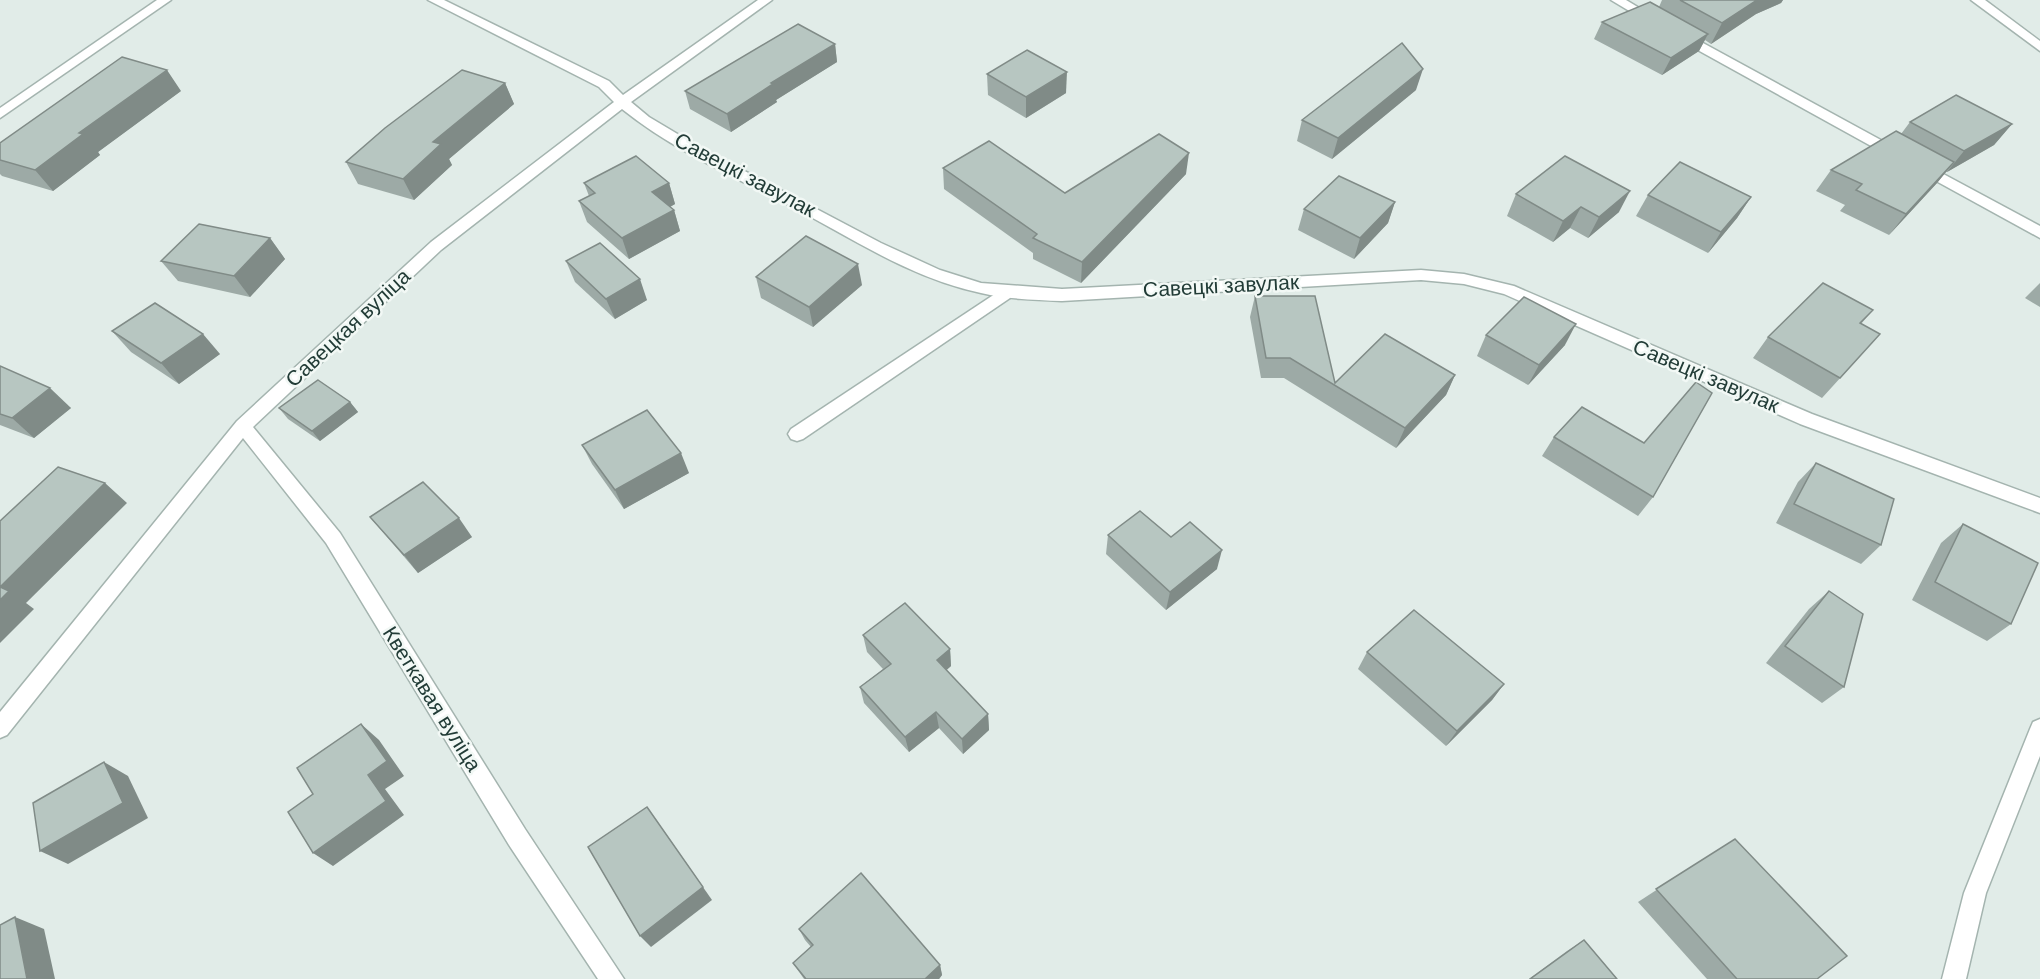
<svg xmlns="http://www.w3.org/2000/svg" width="2040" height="979" font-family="'DM Sans',sans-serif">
  <rect width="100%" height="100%" fill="#e1ece8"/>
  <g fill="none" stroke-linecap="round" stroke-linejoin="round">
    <g stroke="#a4b4af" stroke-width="3">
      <g id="service">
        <polygon points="1611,0 1626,0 1661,21 1655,25 1651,24"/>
        <polygon points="1681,31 1901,151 1903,154 1896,158 1891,157 1676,38 1675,35 1676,32"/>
        <polygon points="1921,162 2040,226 2040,238 1916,170 1914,167 1916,164"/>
        <polygon points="1004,288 1010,290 1012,294 1010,298 803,439 797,441 791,439 788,434 791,429"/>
      </g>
    </g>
    <g stroke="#a4b4af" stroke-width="3">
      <g id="minor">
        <polygon points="157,0 171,0 0,118 0,108"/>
        <path d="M428,0H444L609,81L623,95L758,0H772L631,102L649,117L701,148L881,243L940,270L981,283L1062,289L1421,270L1464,274L1514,286L1812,414L2040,498V513L1800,424L1504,294L1464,284L1421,280L1062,301C1035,300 1007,299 981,293C910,278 850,237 787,204C730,175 672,149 622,109L441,250L253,427L340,533L525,829L624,979H598L509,845L326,543L243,438L7,735L0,738V712L237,421L431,242L614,102L599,87Z"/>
        <polygon points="2040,719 2040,756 1986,893 1966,979 1942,979 1964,893 2030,729 2033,722"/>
      </g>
    </g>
    <g stroke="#a4b4af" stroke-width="3">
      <polygon id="tertiary" points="1971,0 1985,0 2040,41 2040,51"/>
    </g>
    <use href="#service" fill="#fff" fill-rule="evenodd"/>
    <use href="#minor" fill="#fff" fill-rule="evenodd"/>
    <use href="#tertiary" fill="#fff" fill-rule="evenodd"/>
  </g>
  <g fill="#9daaa6">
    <polygon points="1662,0 1783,0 1781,3 1756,14 1711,44 1705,40 1699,51 1662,75 1594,39 1602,22 1659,7"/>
    <polygon points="835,44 837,62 776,100 777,102 731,132 690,109 685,91"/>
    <polygon points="987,74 1066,93 1026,118 988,95"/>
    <polygon points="505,83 514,104 449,159 452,165 414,200 358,184 346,162"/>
    <polygon points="1416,90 1332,159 1297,141 1302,120"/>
    <polygon points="181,91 98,152 100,155 53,191 2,176 0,174 0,143"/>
    <polygon points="1910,122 2012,124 1994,145 1947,172 1946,172 1937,183 1889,235 1840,211 1845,205 1816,191 1831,170 1901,134"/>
    <polygon points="943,168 1065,193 1186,174 1081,283 1033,259 1033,253 944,189"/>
    <polygon points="584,183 669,183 675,204 670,207 674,210 680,231 629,259 587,222 579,201 589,196"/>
    <polygon points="1516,194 1619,212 1588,238 1570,228 1553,242 1507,216"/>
    <polygon points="1648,195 1751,197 1737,218 1708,253 1636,216"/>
    <polygon points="1395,202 1388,223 1354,259 1298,230 1304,209"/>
    <polygon points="270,238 285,259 250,297 178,281 161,261"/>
    <polygon points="566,261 647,300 615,319 575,282"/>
    <polygon points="756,277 862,285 813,327 761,298"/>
    <polygon points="2040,283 2040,307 2025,298"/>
    <polygon points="1255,296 1335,383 1455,375 1446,395 1396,448 1284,378 1261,378 1250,317"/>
    <polygon points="1873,310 1861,324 1862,354 1822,398 1753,358 1768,337"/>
    <polygon points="112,331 220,354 179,384 131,352"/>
    <polygon points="1486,335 1565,345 1528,385 1477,356"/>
    <polygon points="0,366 71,408 34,438 0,425"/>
    <polygon points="350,402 358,412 320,441 288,419 279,408"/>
    <polygon points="1554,437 1644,443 1653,497 1638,516 1542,456"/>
    <polygon points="582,445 689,473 624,509 592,464"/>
    <polygon points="1816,463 1881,545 1861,564 1776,523 1798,482"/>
    <polygon points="370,517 472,537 418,573"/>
    <polygon points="1963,524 2011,624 1987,641 1912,600 1941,543"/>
    <polygon points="1108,535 1171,537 1217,569 1166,610 1106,554"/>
    <polygon points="1829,591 1844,687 1822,703 1766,663 1809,609"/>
    <polygon points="863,635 950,649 951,666 946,670 988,714 989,730 963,754 939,728 909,752 864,703 860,687 883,669 867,652"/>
    <polygon points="1367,652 1504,684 1492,700 1446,746 1358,669"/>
    <polygon points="1735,839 1817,979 1707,979 1638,902"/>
    <polygon points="799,929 940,965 942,975 939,979 804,979 793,963 811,947 805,940"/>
    <polygon points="1584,940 1617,979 1529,979 1567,951"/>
  </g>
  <g fill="#808b87">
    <polygon points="1757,0 1783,0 1781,3 1756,14 1711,44 1722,23"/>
    <polygon points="1708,34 1699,51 1662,75 1671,58"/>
    <polygon points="835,44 837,62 776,100 777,102 731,132 727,114 771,83"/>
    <polygon points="1423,69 1416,90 1332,159 1338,138"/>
    <polygon points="167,70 181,91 98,152 100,155 53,191 35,170 79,133"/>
    <polygon points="1067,72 1066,93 1026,118 1026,97"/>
    <polygon points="505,83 514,104 449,159 452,165 414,200 403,179 433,142"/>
    <polygon points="2012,124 1994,145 1947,172 1964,151"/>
    <polygon points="1189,153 1186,174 1081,283 1082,262"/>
    <polygon points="1954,162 1937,183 1889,235 1906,214"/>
    <polygon points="669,183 675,204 659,213 652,192"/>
    <polygon points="1630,191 1619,212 1588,238 1599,217"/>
    <polygon points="1751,197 1737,218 1708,253 1721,232"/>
    <polygon points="1395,202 1388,223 1354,259 1360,238"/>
    <polygon points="1581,207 1570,228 1553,242 1563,221"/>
    <polygon points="674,210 680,231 629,259 622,238"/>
    <polygon points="270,238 285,259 250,297 234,276"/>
    <polygon points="858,264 862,285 813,327 809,307"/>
    <polygon points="640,279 647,300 615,319 606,299"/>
    <polygon points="1576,324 1565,345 1528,385 1539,365"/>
    <polygon points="203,334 220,354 179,384 161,363"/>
    <polygon points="1455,375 1446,395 1396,448 1405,428"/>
    <polygon points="50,388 71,408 34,438 12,418"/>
    <polygon points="350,402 358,412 320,441 312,431"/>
    <polygon points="681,453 689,473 624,509 615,490"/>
    <polygon points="105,483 127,503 26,603 34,609 0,643 0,587"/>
    <polygon points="459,518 472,537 418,573 404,555"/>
    <polygon points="1222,550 1217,569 1166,610 1170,592"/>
    <polygon points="950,649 951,666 939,677 937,660"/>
    <polygon points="1504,684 1492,700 1446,746 1457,731"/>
    <polygon points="936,712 939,728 909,752 905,737"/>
    <polygon points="988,714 989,730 963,754 962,739"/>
    <polygon points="361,724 379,740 404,776 385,789 404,815 333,866 313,853 368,775"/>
    <polygon points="104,762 128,776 148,818 68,864 40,851"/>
    <polygon points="647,807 712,900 651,947 640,936"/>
    <polygon points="15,917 44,929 55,979 27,979"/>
    <polygon points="940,965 942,975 939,979 925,979"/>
  </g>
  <g fill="#b7c6c1" stroke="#808b87" stroke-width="1.5">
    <polygon points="1680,0 1757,0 1722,23"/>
    <polygon points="1650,2 1708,34 1671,58 1602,22"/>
    <polygon points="798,24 835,44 771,83 773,84 727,114 685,91"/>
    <polygon points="1402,43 1423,69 1338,138 1302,120"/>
    <polygon points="1027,50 1067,72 1026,97 987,74"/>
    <polygon points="122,57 167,70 79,133 83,134 35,170 0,160 0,143"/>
    <polygon points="462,70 505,83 433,142 441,144 403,179 346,162 385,128"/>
    <polygon points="1956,95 2012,124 1964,151 1910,122"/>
    <polygon points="1896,131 1954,162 1906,214 1856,190 1862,184 1831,170"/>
    <polygon points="1159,134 1189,153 1082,262 1033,238 1037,234 943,168 989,141 1065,193"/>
    <polygon points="636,156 669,183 652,192 674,210 622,238 579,201 595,193 584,183"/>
    <polygon points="1565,156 1630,191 1599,217 1581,207 1563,221 1516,194"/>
    <polygon points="1680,162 1751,197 1721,232 1648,195"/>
    <polygon points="1339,176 1395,202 1360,238 1304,209"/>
    <polygon points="199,224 270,238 234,276 161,261"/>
    <polygon points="806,236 858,264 809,307 756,277"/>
    <polygon points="600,243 640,279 606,299 566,261"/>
    <polygon points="1823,283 1873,310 1860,323 1880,334 1840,378 1768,337"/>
    <polygon points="1255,296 1315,296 1335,383 1385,334 1455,375 1405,428 1290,358 1266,358"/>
    <polygon points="1524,297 1576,324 1539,365 1486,335"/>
    <polygon points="155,303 203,334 161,363 112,331"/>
    <polygon points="0,366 50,388 12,418 0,414"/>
    <polygon points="318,380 350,402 312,431 279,408"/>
    <polygon points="1696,382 1712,393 1653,497 1554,437 1582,407 1644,443"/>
    <polygon points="647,410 681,453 615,490 582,445"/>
    <polygon points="1816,463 1894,499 1881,545 1794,504"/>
    <polygon points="58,467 105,483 0,587 0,521"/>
    <polygon points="423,482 459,518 404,555 370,517"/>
    <polygon points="1140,511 1171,537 1190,522 1222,550 1170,592 1108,535"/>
    <polygon points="1963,524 2038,563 2011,624 1935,582"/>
    <polygon points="0,587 9,591 0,600"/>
    <polygon points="1829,591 1863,614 1844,687 1785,646"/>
    <polygon points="905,603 950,649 937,660 988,714 962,739 936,712 905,737 860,687 891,664 863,635"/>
    <polygon points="1414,610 1504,684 1457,731 1367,652"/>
    <polygon points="361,724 387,761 368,775 386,801 313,853 288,812 313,794 297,768"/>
    <polygon points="104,762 123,803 40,851 33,803"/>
    <polygon points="647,807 703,887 640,936 588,847"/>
    <polygon points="1735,839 1847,956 1817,979 1737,979 1656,889"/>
    <polygon points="861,873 940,965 925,979 806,979 793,963 813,945 799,929"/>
    <polygon points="15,917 27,979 0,979 0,925"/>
    <polygon points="1584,940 1617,979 1530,979"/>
  </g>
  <g text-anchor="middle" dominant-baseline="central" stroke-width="5" stroke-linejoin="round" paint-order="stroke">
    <g font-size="21" fill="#223c37" stroke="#f2f8f5">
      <text transform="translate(745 175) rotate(28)">Савецкі завулак</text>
      <text transform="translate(1221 286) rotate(-3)">Савецкі завулак</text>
      <text transform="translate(348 328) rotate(-43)">Савецкая вуліца</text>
      <text transform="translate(1706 376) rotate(23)">Савецкі завулак</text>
      <text transform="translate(432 699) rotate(58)">Кветкавая вуліца</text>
    </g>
  </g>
</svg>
